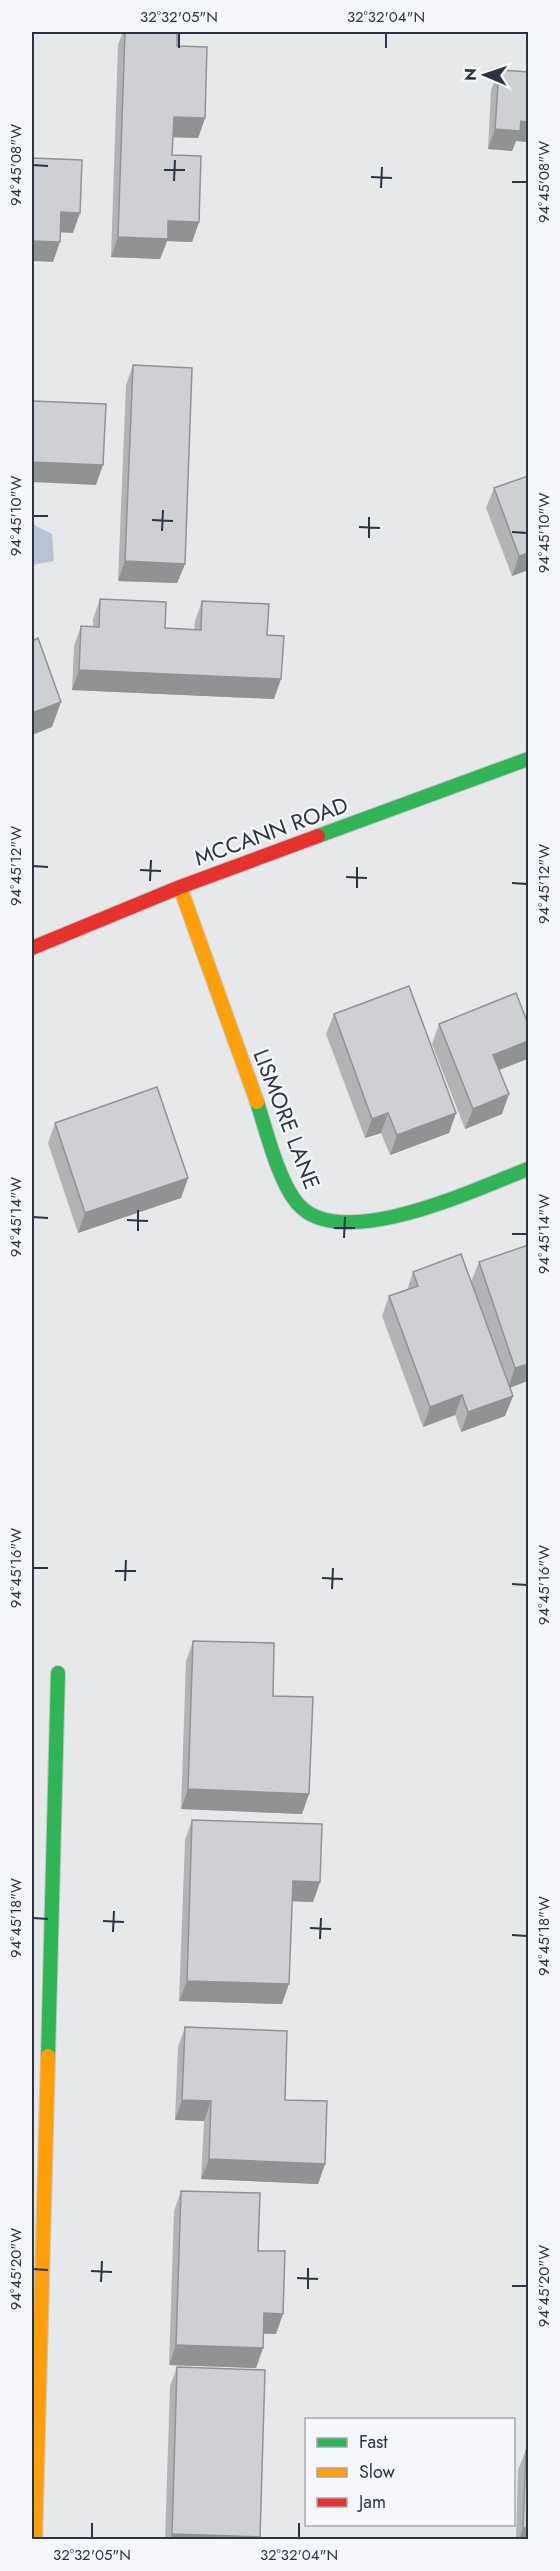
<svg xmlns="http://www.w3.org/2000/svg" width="560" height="2571" font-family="Jost,sans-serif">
  <rect width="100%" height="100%" fill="#e6e8ea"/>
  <polygon fill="#b4c4d5" points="32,524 52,534 54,561 32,565"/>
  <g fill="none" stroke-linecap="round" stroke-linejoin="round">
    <g stroke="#c4c6c8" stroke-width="16">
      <g id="fast">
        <polyline points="318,836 528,759"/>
        <path d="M257,1102C266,1130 279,1183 298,1204C341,1254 478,1188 528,1169"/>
        <polyline points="48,2056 58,1673"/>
      </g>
    </g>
    <g stroke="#c4c6c8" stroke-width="16">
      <g id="slow">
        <polyline points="180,887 257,1102"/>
        <polyline points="35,2540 48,2056"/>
      </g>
    </g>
    <g stroke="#c4c6c8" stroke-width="16">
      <polyline id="jam" points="32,948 180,887 318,836"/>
    </g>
    <use href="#fast" stroke="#30b455" stroke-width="14"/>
    <use href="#slow" stroke="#ff9f0a" stroke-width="14"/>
    <use href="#jam" stroke="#e5322d" stroke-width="14"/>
  </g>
  <g fill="#b1b3b5">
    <polygon points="123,32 177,32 177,46 205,118 198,138 173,137 172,155 199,222 192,242 167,241 160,259 111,257 118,45"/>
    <polygon points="528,34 528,142 516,141 512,151 488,149 491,90 499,70 526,72"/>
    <polygon points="133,365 185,564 177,583 118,581 126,385"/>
    <polygon points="528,476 528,570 512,576 486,508 494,488"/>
    <polygon points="100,599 165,628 194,630 195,621 202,601 267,635 274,699 72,690 74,646 81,626 93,627 93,619"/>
    <polygon points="334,1014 456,1113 449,1133 390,1155 381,1133 365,1138 326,1034"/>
    <polygon points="439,1024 527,1059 499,1070 502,1114 465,1129 432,1044"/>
    <polygon points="55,1123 188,1178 181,1198 78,1233 48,1143"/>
    <polygon points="479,1262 528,1381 510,1388 513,1396 505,1416 461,1432 455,1415 423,1427 382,1316 389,1296 407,1290 413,1272 471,1282"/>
    <polygon points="193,1641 273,1696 302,1814 181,1809 186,1661"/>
    <polygon points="192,1820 320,1882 313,1902 292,1901 282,2004 179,2001 185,1840"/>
    <polygon points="185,2027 285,2100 325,2164 318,2184 201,2179 204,2121 175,2120 178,2047"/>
    <polygon points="181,2191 258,2251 276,2334 264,2334 263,2348 256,2368 169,2365 174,2211"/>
    <polygon points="177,2367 259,2540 165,2540 170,2386"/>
    <polygon points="526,2450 528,2540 516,2540 518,2470"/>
  </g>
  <g fill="#909294">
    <polygon points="174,117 205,118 198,138 166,137"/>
    <polygon points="521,121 528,122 528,142 516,141 512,151 488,149 495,129"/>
    <polygon points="61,212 80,213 73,233 54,232"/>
    <polygon points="168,221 199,222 192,242 167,241 160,259 111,257 118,237"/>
    <polygon points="32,241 60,242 53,262 32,261"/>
    <polygon points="32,462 103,465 96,485 32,482"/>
    <polygon points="528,553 528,570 512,576 519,556"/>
    <polygon points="125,561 185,564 177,583 118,581"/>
    <polygon points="79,670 281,679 274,699 72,690"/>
    <polygon points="61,702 52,727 32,735 32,713"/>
    <polygon points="528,1041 528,1056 527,1059 486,1075 493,1055"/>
    <polygon points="509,1094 502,1114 465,1129 473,1109"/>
    <polygon points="388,1113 381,1133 365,1138 372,1119"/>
    <polygon points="456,1113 449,1133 390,1155 397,1135"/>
    <polygon points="188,1178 181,1198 78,1233 85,1213"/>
    <polygon points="528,1364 528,1381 508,1388 515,1368"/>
    <polygon points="462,1395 455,1415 423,1427 430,1407"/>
    <polygon points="513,1396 505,1416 461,1432 468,1412"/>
    <polygon points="188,1789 309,1794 302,1814 181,1809"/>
    <polygon points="293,1881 320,1882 313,1902 286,1901"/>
    <polygon points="187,1981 289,1984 282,2004 179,2001"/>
    <polygon points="182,2100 211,2101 204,2121 175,2120"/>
    <polygon points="209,2159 325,2164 318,2184 201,2179"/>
    <polygon points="264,2313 283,2314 276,2334 257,2333"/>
    <polygon points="176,2345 263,2348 256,2368 169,2365"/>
    <polygon points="523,2528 528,2528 528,2540 519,2540"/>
    <polygon points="172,2534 260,2537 259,2540 170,2540"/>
  </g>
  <g fill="#ced0d3" stroke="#909294" stroke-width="1.5">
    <polygon points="125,32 177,32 177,46 207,47 205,118 174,117 172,155 201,156 199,222 168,221 168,239 118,237"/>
    <polygon points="499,70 528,72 528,122 521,121 520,131 495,129"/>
    <polygon points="32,158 82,160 80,213 61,212 60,242 32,241"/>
    <polygon points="133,365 192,368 185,564 125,561"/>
    <polygon points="32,401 106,404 103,465 32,462"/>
    <polygon points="528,476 528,553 519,556 494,488"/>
    <polygon points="100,599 166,602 165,628 201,630 202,601 269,604 267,635 284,636 281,679 79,670 81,626 99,627"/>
    <polygon points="38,638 61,702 32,713 32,641"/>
    <polygon points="409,986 456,1113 397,1135 388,1113 372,1119 334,1014"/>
    <polygon points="516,993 528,1024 528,1041 493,1055 509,1094 473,1109 439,1024"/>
    <polygon points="157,1087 188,1178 85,1213 55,1123"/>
    <polygon points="528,1245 528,1364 515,1368 479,1262"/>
    <polygon points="461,1254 513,1396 468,1412 462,1395 430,1407 389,1296 418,1286 413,1272"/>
    <polygon points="193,1641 274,1643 273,1696 313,1697 309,1794 188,1789"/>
    <polygon points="192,1820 322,1824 320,1882 293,1881 289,1984 187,1981"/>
    <polygon points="185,2027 287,2031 285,2100 327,2101 325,2164 209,2159 211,2101 182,2100"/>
    <polygon points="181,2191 260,2193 258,2251 285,2251 283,2314 264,2313 263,2348 176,2345"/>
    <polygon points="177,2367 265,2370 260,2537 172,2534"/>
    <polygon points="526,2450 528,2450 528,2528 523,2528"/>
  </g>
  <path fill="none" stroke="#2b3445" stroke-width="2" d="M179,48V33M386,48V33M33,165L48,166M164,170H185M371,177L392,178M174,181L175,160M512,182H527M381,188L382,167M33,516H48M152,520L173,521M359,527L380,528M162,531L163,510M512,532L527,533M369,538V517M33,866L48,867M140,870L161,871M346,877L367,878M150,881L151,860M512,883L527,884M357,888V867M33,1217L48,1218M127,1220L148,1221M334,1228H355M138,1231V1210M512,1234H527M344,1238L345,1217M33,1568H48M115,1571H136M322,1578L343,1579M125,1581L126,1560M512,1584L527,1585M332,1589L333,1568M33,1918L48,1919M103,1921L124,1922M310,1928L331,1929M113,1932L114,1911M512,1935L527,1936M320,1939L321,1918M33,2269L48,2270M91,2271L112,2272M297,2278L318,2279M101,2282L102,2261M512,2286H527M308,2289V2268M92,2538V2523M299,2538V2523"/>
  <g text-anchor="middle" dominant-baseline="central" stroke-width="4.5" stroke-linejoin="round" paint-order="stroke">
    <g font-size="22" fill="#2b3445" stroke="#f4f6f9">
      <text transform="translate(271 831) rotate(-20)">MCCANN ROAD</text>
      <text transform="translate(287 1119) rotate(69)">LISMORE LANE</text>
    </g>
  </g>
  <rect width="560" height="2571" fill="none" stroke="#f4f6f9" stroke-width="66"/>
  <rect x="305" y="2418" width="210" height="108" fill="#f4f6f9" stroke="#a4a8b1" stroke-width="1.5"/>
  <rect x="317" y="2438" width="30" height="9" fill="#30b455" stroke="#a4a8b1" stroke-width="1.5"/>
  <text x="359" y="2448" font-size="18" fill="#2b3445">Fast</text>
  <rect x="317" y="2468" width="30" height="9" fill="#ff9f0a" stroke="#a4a8b1" stroke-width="1.5"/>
  <text x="359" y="2478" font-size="18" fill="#2b3445">Slow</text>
  <rect x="317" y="2498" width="30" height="9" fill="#e5322d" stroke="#a4a8b1" stroke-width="1.5"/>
  <text x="359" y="2508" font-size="18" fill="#2b3445">Jam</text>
  <g transform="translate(485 75) rotate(272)" stroke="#f4f6f9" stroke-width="4.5" paint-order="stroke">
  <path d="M0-4.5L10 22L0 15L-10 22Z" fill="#2b3445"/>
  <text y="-9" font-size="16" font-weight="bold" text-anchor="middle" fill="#2b3445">N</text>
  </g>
  <rect x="33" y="33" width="494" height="2505" fill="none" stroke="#2b3445" stroke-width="2"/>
  <g font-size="15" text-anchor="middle" fill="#2b3445">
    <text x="179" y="22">32°32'05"N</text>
    <text x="386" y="22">32°32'04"N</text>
    <text transform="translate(16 165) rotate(-90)" y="5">94°45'08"W</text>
    <text transform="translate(544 182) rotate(-90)" y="5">94°45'08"W</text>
    <text transform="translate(16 516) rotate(-90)" y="5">94°45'10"W</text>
    <text transform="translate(544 533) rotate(-90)" y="5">94°45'10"W</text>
    <text transform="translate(16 866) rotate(-90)" y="5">94°45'12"W</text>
    <text transform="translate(544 884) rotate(-90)" y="5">94°45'12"W</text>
    <text transform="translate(16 1217) rotate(-90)" y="5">94°45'14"W</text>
    <text transform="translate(544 1234) rotate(-90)" y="5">94°45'14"W</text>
    <text transform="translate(16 1568) rotate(-90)" y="5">94°45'16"W</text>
    <text transform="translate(544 1585) rotate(-90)" y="5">94°45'16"W</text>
    <text transform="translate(16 1918) rotate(-90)" y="5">94°45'18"W</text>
    <text transform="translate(544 1936) rotate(-90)" y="5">94°45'18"W</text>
    <text transform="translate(16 2269) rotate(-90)" y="5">94°45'20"W</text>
    <text transform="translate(544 2286) rotate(-90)" y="5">94°45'20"W</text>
    <text x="92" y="2560">32°32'05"N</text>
    <text x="299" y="2560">32°32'04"N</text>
  </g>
</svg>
